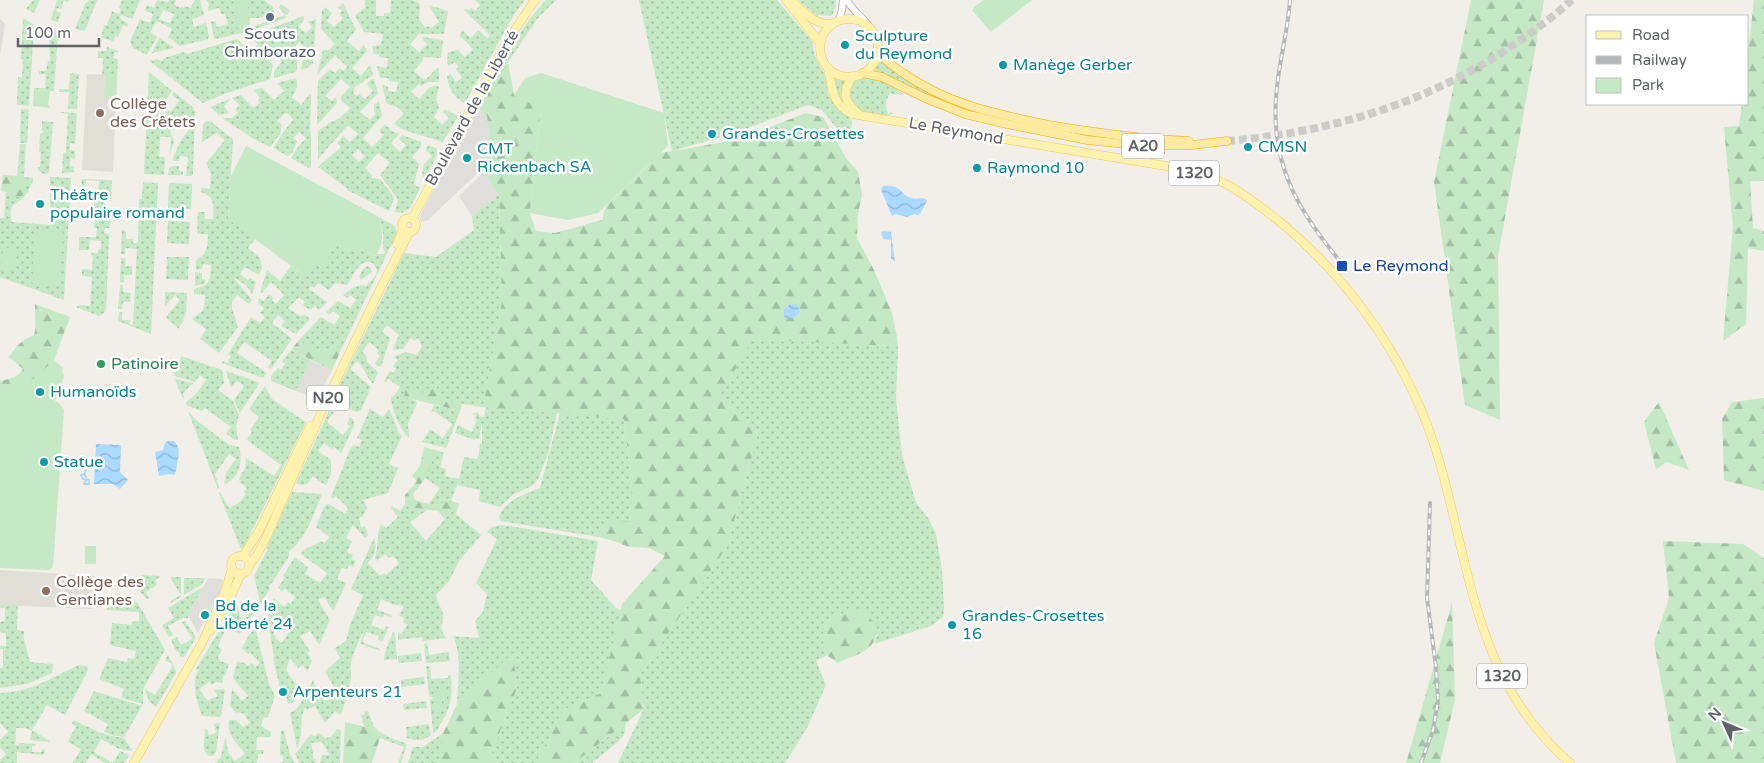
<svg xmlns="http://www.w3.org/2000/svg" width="1764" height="763" font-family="'Varela Round',sans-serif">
  <defs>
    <pattern id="grass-dots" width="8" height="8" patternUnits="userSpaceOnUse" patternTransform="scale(1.25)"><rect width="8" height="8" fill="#c5e8c5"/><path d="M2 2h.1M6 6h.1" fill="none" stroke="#a3c0a4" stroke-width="1.8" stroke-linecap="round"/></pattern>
    <pattern id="forest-firs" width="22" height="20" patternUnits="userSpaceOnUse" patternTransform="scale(1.25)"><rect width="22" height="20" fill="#c5e8c5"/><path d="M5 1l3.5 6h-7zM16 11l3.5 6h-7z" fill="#a3c0a4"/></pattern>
    <pattern id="water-waves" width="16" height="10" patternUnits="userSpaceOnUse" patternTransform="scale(1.25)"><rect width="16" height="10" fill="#aadaff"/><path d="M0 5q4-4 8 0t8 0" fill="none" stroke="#8eb4d2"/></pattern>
  </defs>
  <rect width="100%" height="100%" fill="#f1efe8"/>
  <g fill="#e0deda">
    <polygon points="0,19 5,23 1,52 0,52"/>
    <polygon points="476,108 487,116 489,132 488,157 486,165 428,220 422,222 420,220 421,214"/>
    <polygon points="485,171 486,176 499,195 472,216 459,196"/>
    <polygon points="310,360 332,370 319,395 314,398 296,391"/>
    <polygon points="208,578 223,579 222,588 198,633 188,615"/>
  </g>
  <g fill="#e1ded6">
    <polygon points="87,74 117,75 113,172 82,170"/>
    <polygon points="0,570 94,576 92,609 0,605"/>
  </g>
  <g fill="url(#grass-dots)" fill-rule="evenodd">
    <polygon points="33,0 40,0 34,13 26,9"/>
    <polygon points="57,0 69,0 68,2 63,1 62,9 57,8 56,11 61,13 58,22 51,20"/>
    <polygon points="89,0 97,0 85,31 75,29 86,2 88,2"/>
    <polygon points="122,0 140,0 132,19 121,15 120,18 128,24 127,27 123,25 118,37 116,36 113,41 101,38 104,25 107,25 112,11 119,14 121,9 119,8"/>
    <path d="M157,0L168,2L169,0H176L174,4L180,8L181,7L184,8L185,6L190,8L195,0H200L204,15L192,19L194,27L206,23L209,36L208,39L180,46L168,37L172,29L157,21L150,32L157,37L147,55L133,48L130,42L140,19L150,23L153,14L144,10L147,5L154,8ZM163,10L174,14L170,23L159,19Z"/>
    <polygon points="205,0 264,0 273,7 274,12 259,18 250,18 250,31 216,39 214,38 211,22 215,21 217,27 228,24 225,14 221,14 219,8 208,11 209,3"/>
    <polygon points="365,0 376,0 376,16 384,16 384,13 390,13 391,0 412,0 418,2 420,6 419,19 425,28 429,26 431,28 439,22 429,5 448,11 444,34 419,34 410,44 419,52 427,44 422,39 423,37 443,40 441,58 423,57 423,60 414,71 422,78 426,79 437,68 439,69 439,82 428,82 421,86 419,84 411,92 419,99 429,88 436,85 439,87 436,99 439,108 434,117 442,125 449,118 443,112 444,109 458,116 443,142 404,130 394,124 404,113 397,107 386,103 382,84 388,87 388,91 396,92 398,82 389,81 388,78 380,78 377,66 387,68 388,58 379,57 379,54 374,54 372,46 381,45 383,34 364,32 355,15 365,8"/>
    <path d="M475,0H525L515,13L465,103C455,99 448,88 447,76L450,74L456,82L462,78L456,69L459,67L455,62L449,66L447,63L448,52L458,50L465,57L473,49L459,35L463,31L471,38L478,30L488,39L490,35L463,9L469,10L471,8L475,11L480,5Z"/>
    <path d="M546,0H556L538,18L508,62C506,48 535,11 546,0Z"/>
    <polygon points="639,0 777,0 812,41 815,56 827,79 828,94 832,100 839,110 849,117 852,122 851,131 848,136 843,136 822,110 808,105 732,134 672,151"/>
    <polygon points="798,0 836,0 835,10 831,16 818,15 817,16"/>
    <path d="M343,3L356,30L347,41L359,51L364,45L367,51L352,68L361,76L370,65L373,75L355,87L353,93L357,96L359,94L365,99L373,91L366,84L372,79H374L378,93L360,112L370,120L376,114L374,112V105L379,101L382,116L363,138L372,147L384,135L379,131L385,124L392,131L399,134L391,143L400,152L406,145L399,139L402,135L421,142V147L412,157L419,164L414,184L420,188L410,208L402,213L395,212L398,199L380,175L390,163L378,153L365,168L371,174L372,178L380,179L392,194L394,199L389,211L347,190V188L318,167L341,147L337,143L343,136L350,142L358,134L348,125L318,159V131L329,123L340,118L350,108L341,100V96L350,87L341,79L325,96L332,101L336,97L337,103L317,125L318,81L330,69L335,73L340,68L344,71L347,67L335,55L317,75L323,50H329L335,44L321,29L322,11L325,7L332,13L327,21L334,27L343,18L339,14L342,11L338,8ZM358,149L365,156L359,162L352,155Z"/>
    <polygon points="281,4 289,10 288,14 285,15 286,18 252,30 252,27 285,15 279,7"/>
    <polygon points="304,16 304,20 298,27 306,33 312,27 308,22 316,19 313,63 309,67 301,70 303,61 309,52 299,42 291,51 297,58 297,70 295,72 274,78 274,72 282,61 275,55 269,61 273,65 270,79 224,94 203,103 150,61 157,59 162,61 164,58 184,52 187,54 237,39 251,52 258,44 249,36"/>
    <polygon points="23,18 34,25 29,106 17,105 18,77 22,77 23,60 21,59"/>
    <polygon points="49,29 58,32 54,91 34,90 34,88 45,88 46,74 39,74 39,71 46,71 48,61 50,61"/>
    <polygon points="159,38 160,38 174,48 152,53"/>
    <polygon points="107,47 118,51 118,53 115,52 113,58 118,59 117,75 102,75 103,58 98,58 98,51 106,51"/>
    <path d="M878,58C905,80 935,97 967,109V110L935,99L872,69Z"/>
    <polygon points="149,72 172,91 159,108 158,117 165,118 174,141 169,157 171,137 160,137 159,157 164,157 165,160 164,175 144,174"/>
    <polygon points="70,73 79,74 77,109 68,109 69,92 59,92 59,89 69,89"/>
    <polygon points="832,75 848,79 845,83 851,111 839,101"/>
    <path d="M864,77C880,77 893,86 905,95L897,94L894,95L891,93C885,99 885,106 888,114L891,112L893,114C883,116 863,116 855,108C852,105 850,97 847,93L851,83Z"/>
    <path d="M296,78C299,86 296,90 292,97L301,105L310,94L311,96L310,131L311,133V167L309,168L291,158L298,147L306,138L299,132L293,138L297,141L293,152L288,156L273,148C280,139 285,128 293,120L289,114L285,113L277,121L282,125L280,134L270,147L254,139L222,118H232L238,113L235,110L240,105L232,98L241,95L253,108L260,103L258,100L260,98L254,90L262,88L274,100L284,91L277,83Z"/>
    <polygon points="174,92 193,107 195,112 193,174 191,176 186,176 188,157 180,156 179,161 172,161 180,142 195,121 185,115 175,130 173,130 166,113 168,110 171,112 179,100 172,95"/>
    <polygon points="229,99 230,100 224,106 229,113 219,115 210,107"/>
    <polygon points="21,109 29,110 27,143 20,143"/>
    <polygon points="57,112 77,113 75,144 70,143 70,150 75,151 75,159 70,158 70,166 74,167 74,172 62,173 63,153 66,153 68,114"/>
    <polygon points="42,121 53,122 49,173 44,174 38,170 38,167 40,167 41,153 39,152 40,134 43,133 44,131 42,131"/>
    <path d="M206,121H210L233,139L228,218L255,239L248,248L260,258L262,268L259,275L245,267L240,274L248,280L250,278L256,282L252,294L246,285L233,277L252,300L249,304L237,295L232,302V309L238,327L219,353L200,339L206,329L192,319C205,309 204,313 205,295L194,294V289C211,285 210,280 211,265L203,264L202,269L196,270V260C208,254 207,247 208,234H197L198,212H205V219H213C214,207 215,196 201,192V188L210,189L211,174L206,163L225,140L217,133L202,142L203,124Z"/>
    <path d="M20,144H26L24,177L33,178V181C30,186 29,191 25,196C15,207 7,203 12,222L50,225V177L71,178L64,300L0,277V218H4L6,191C12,194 17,199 23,194L22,176H17Z"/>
    <polygon points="428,145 436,148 438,153 425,179 422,175 424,164 432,156 426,150"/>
    <polygon points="174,166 179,166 179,171 183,172 183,175 168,175 169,168"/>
    <polygon points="82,179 112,180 111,201 106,201 105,208 111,209 110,228 105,228 104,233 109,234 106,311 99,316 76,307 80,305 90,306 92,277 82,276 82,269 92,270 93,256 91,255 91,253 98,253 98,250 101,249 101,241 90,240 89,250 79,250 79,237 96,237 97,228 94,228 95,219 88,219 88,216 80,216 81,208 85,208 86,212 93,212 94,202 86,202 87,200 98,200 99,181 86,180 85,196 81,197"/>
    <polygon points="143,182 158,183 151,334 118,321 119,312 122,312 122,320 130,320 129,324 133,325 137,249 125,248 125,255 121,254 122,230 126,231 126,239 133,239 133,243 138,243 139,199 142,199"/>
    <polygon points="169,183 192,184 191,209 168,208"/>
    <path d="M499,195L502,302L483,407L444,401L425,393L416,392L405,397L416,401L417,403L408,424L409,438C399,428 392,410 391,397L394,396L400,387L388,379L386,382L384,381L390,371L393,373L396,369L393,366L398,360L394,357L395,356L406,352L416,355L422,347L418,338L415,341L411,338L403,349L395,350L393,349L399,335L387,325L382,332L390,338L381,367L376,365L375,363L380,356L377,353L379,350L369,342L362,352L366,355L367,362L378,372L373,384C366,376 364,367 357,361L350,369L371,387L361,410L357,412L334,403L333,399L341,383L404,253L436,257L474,230L472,216Z"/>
    <path d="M379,217L395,226L397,233L341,350L334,345C322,355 310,349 299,340L321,317L334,325L340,316L333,311L329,315L326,312L338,301L350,308L356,300L350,295L347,298L343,295C350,290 356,284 366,286L375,276L377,270L373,263C358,258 355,275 347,285L335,283L329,290L318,283L314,288L311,286L309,289L327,302L319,310L315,306L310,310L303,305L305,302L299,297L288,308L300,316L305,315L310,319L296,334L281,326L285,321L278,315L272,323L292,339L271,369L268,367L272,361L244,342L237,353L267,373L263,378L222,363L223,361L227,363L231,356L228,354L251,317L260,323L265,317L260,313L264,308L258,303L259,298L264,301L269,294L273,298L272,300L276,304L284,295L271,282L262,293L260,292L267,270L280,281L291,266L305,276L313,263L324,265L336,243L358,254L361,249L375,256L377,254H384L385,252L383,249V233Z"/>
    <polygon points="168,221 190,222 189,244 167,243"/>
    <polygon points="167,257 189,257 188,280 166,279"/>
    <polygon points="121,258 125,258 125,266 132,266 132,275 124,275 124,282 120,282"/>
    <polygon points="367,266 371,268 372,272 361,280 359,277 363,269"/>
    <polygon points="195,272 202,273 202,279 206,280 204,284 195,286"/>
    <polygon points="120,285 123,285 123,292 131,293 130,302 123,302 122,309 118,309"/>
    <polygon points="165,292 187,293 186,313 179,329 166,317 180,300 175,295 165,306"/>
    <polygon points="897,337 898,350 896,399 902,455 916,503 928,518 936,534 942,570 944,609 943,617 931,626 874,644 878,634 824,648 827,655 816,661 826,685 807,728 785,763 618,763 644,709 640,675 727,547 758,434 719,397 753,338 891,346"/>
    <polygon points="291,350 310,360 296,391 271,381 271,376 278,368 281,370 285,364 282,361"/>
    <polygon points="181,356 222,370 224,383 218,390 233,401 239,415 236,426 238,440 235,440 226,434 231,427 205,408 202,411 186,405 186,402 196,394 206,380 200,375 195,382 175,376 168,359 171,358 180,361"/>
    <polygon points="226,371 258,382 259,384 240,413 234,400 244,386 237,381 231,388"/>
    <polygon points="175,379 193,383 183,393 184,398 183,399"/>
    <polygon points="265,386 272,399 306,422 245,545 241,549 219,493 220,492 229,508 239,503 246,494 244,492 247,488 240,482 239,479 245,468 246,458 274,476 281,465 247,440 252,432 250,430 259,417 249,409"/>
    <polygon points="434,405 460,411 446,448 422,442 430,429 443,438 452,424 434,411 431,412"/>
    <polygon points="486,407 557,413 548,454 538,479 532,486 514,494 500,507 479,501 480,490 457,485 451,501 448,499 444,503 428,505 440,488 425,478 436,450 444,453 440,467 446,469 445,476 459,479 464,457 478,459 480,444 482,444 482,422 479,439 475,438 475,440 455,433 458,425 472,432 477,419 475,418 476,415 472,414 478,412 480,417 484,417"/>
    <polygon points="370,409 383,417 389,409 399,433 402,436 389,464 398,468 388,493 363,500 367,508 363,516 359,518 361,527 365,526 368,535 365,538 353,525 346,538 352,541 347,552 353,555 351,559 356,561 353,567 349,565 347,569 342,568 337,579 346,583 334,610 333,611 324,597 318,600 330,620 319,645 310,631 300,636 310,651 307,653 312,661 307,672 303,665 298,668 290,658 286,670 294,682 301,688 294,702 288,704 284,688 280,688 273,658 274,656 267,618 279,627 273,634 276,636 275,638 282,643 289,632 268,616 274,606 270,603 274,598 284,607 288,602 291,604 295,597 285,589 282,591 278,588 285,577 283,576 295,557 308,567 305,574 320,583 327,573 301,554 304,550 321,541 324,543 330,537 316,527 325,505 329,504 345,514 348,508 336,496 333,499 331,497 351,447 355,445 359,447 362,440 357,438"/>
    <path d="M188,411L196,420L229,445L239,447C243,462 240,475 226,484L224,483L226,473L236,459L229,454L215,474L219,486L218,489Z"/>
    <polygon points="329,411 334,412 328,420 328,423 343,435 350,426 347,424 350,417 354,420 354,426 341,453 334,447 332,449 324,443 318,451 331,460 331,474 326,485 317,480 317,479 313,476 307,484 301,485 296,483"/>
    <path d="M560,413L624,419L633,496L630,522L608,521L599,537L501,521L499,517C505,500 525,494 540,488Z"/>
    <path d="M292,492L322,494C314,512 306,540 289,551V556L272,583L268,586L270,588L262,602H260L254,576L267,551L268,544Z"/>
    <path d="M405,504L409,507L427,510L410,522L426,541L452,511L481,535L459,561L449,581L436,595C437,602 440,605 442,611C446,622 436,628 447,638L423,641L422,637L398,640V632L402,634L407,624L403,622L404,618L399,615L404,607L399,604L397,606L381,599L377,610L392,615L391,617L385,615L382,617L375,615L371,625L384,630L386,626L388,627L383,641L378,640L379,636L366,632L362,642L380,649V651L360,644L365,629C360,638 355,649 352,658C350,665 351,671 351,678C351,682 343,713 340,715L335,711L325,723L315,706L307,710L305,708C298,721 305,733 297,748L290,713L298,708L314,678L313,681L322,697L335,689L325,671L340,658L335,648L346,641L350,625L363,595L351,589L374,538C378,546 374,557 368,563L380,576L384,573L386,575L399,563L393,556L389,558L385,554L377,561L375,558C379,546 376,536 381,524L386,528L398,517L391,508L392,506L400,511Z"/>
    <path d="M500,525L510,526L598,541L591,580L616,608L621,610L601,693L563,710L537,761L534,763H497L492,752L517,688L513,654L457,704C458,682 462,656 453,636L479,638L475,621L483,612L487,594L476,583L497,539L487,532L492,527Z"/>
    <polygon points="142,575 160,576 155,581 157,585 146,592 149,598 147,599 135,586 142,585"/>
    <polygon points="170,577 181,577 181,597 171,603 170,601 181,595"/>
    <polygon points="184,578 205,578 202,584 184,595"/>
    <polygon points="203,587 188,615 188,618 183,618 168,626 173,635 169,637 162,625 174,618 168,608"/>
    <polygon points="122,596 128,596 137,602 165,650 143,689 143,704 121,698 124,689 99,679 108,658 127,662 128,658 134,659 136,651 110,645 112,623 132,625 133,621 139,621 139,612 106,610 113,600"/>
    <path d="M250,599L253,614L240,634L226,628L218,647L222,649L218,657L220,661L229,664L225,676H223L222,683L216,682L211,685L209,682L199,689L208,701L214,697L215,698L218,696L214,690L225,689L221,717L202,716C197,703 191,683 198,670L196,669L236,603L241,618L248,617L246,607H243V606Z"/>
    <polygon points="0,605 18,605 17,630 24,631 24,639 30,662 53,664 52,673 27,684 0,688 0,668 3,668 3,649 0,649 0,646 6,646 6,633 0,632 0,622 5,621 5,608 0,608"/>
    <polygon points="185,621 196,637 185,656 182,657 179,655 180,653 176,651 171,640 177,637 181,645 192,639 182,622"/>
    <path d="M254,629L256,631L269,684L275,696L268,717L263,718L261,726L271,732V737H257L256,750H264L263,754H258L257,763H215L221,757L225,738H226L228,752L235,761L245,754C236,741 227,737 229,720H236L243,727L250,723L244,714L238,712L236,713L230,706L232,689L242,701L248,696L233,678L237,661L242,663L244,662L247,666L252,663L255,667L260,663L250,653L248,654L242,648L249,635Z"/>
    <polygon points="393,632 395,633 397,659 384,660 385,652"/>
    <polygon points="427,643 429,655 449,652 450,661 426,663 424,644"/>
    <polygon points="421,653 422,661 399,663 398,656"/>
    <polygon points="168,655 176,671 176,673 156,707 149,701 145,689 155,695 172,667 172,664 165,660"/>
    <path d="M78,665L86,666L88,670L65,715L47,705L32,730L50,741L49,742L30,740L32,731L25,728H16L15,745H19V743L36,744L35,746H32V752H42V749L46,750L43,755L17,752V763H0V760L6,754L0,747V740L8,732L1,724L0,725V693C30,692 52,678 78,665Z"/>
    <path d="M426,666H430L431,679L448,678V675H451C453,703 450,709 435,733L433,732L430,699H433L432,697L429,696Z"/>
    <polygon points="424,677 425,684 401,687 401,680"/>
    <polygon points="94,691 142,706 124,737 111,735 104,732 108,724 84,711"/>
    <polygon points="426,701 427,708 404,710 403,704"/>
    <path d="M365,711L369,712C373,735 388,736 407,744L401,763H398L404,747L380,738L381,735L374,729L364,726L361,715H364Z"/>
    <path d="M74,720C91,729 105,736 124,738L132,750L131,751L119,749L101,739L94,752L113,763L120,751L129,755L124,763H105L91,754L86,763H73L81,749L68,742L76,726L72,724Z"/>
    <path d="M220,723L216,752L213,756H208C201,749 205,739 205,729H207L209,735L216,733L214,724Z"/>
    <polygon points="626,723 624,735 620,740 592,763 574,763"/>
    <path d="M429,724L431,735C423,741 417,741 407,738L406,727Z"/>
    <path d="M337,729L341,730L340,763H320L322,755H330L322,742L311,743L314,759H316L315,763H300L295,754C301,748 305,740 311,735L315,736L318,733L326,738L331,737Z"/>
    <polygon points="281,730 284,730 290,755 295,763 280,763 283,762 283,756 280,755"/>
    <polygon points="443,733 441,763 408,763 413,747 423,747"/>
  </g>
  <g fill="url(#forest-firs)">
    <polygon points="1471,0 1544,0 1498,256 1500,420 1465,405 1434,182"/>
    <polygon points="1754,0 1764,0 1764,181 1750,181 1753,228 1764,231 1764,251 1748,248 1746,324 1723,341 1733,227 1724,127 1739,126 1742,104 1748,104 1748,52"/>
    <polygon points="507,56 514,95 541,108 530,213 536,231 555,233 602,220 606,206 661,153 736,140 806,113 823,117 846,158 858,172 862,195 858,214 857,238 875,272 892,313 897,337 891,346 753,339 719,397 758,434 727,547 640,675 644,709 574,763 534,763 537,761 563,710 601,693 622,604 665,556 649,548 629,547 614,541 599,537 608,521 630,521 633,496 624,419 483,407 502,302 499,195 486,176 484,169 488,157 489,132 487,116 478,109"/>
    <path d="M3,175L22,176L26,186C24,207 10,191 1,191Z"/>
    <path d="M35,304L70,317L54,360L35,379L11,391H0V381C9,379 19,377 23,369L9,357C16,346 22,340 34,335C37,325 34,315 35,304Z"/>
    <path d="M299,340C310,348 322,355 334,345L341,350L332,370L291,350Z"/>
    <polygon points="436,385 444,401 462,404 460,411 404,397 406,388 425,393"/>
    <polygon points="1764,398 1764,491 1724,480 1722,419 1732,402"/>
    <polygon points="1659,402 1689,470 1667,462 1656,469 1644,422"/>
    <path d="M424,447L436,450L427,476L413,494L415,500C426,504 438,507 448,499L459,504L456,514L452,511L445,519L438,511L409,507L405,504V495L417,481L412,476L420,466Z"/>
    <polygon points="1663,541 1743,544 1764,558 1764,763 1676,763 1654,643 1669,598"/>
    <polygon points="1452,603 1455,700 1440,763 1406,763"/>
    <path d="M848,611H863L877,625C879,651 857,654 837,663C835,660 830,658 828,656C824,652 824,646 823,641C822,621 832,618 848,611Z"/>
    <polygon points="513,653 517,688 492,752 497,763 441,763 442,736 457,704"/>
    <polygon points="345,722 374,729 381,735 372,763 343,763"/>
  </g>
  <g fill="#c5e8c5">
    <rect x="237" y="0" width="11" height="28"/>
    <polygon points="984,0 1032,0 991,32 972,10 975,6"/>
    <polygon points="541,73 664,113 668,146 598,213 568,220 530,213 541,108 514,95 525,78"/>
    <polygon points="106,75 117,75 116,98 104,98"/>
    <polygon points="34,90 50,91 48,105 50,108 33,106"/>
    <path d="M246,146L379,217C383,234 384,240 376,256L361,249L358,254L336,243L324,266L313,263L306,277L305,276L228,219L231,176Z"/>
    <polygon points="35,231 63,232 60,285 32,283"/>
    <polygon points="3,247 16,249 14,270 1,269"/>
    <path d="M54,360L63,368L62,371L64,376L55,401L58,402L64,410L53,567L49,570L0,568V391C23,390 38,376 54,360Z"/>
    <rect x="85" y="546" width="11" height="18"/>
    <polygon points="446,690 447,700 442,701 443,709 436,710 434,692"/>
  </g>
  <g fill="url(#water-waves)">
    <path d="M883,186C903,184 899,195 912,198C919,200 922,195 927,201L920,214L917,215L914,214L907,217L895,214L892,216L881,190Z"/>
    <polygon points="883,231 891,232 895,262 891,258 891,240 883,239 881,232"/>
    <polygon points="790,304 797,305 799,309 799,313 795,317 785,319 783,311"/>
    <path d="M168,441H174C181,448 179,455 177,464C176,469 177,471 174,475L170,474L159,476L155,452L163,450L165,443Z"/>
    <polygon points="96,444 121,445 120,472 128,480 120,489 113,484 94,484"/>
  </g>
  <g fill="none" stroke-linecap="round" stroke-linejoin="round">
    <g stroke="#aadaff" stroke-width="2">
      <polyline points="85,473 87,465"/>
      <polyline points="86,477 84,474 81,475 83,479 89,480 89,484"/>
      <polyline points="86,480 84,484 89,484"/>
    </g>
    <path stroke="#ccccc8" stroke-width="8" stroke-dasharray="8 4" stroke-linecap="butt" d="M1227,141C1359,130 1472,87 1572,0"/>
    <g stroke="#b6babf" stroke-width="8">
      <g id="secondary">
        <path d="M847,0C854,14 870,22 874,34"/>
        <polyline points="839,20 842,10 843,0"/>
      </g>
    </g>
    <g stroke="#f2c960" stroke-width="9">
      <g id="primary">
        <polyline points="786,0 820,43"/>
        <path d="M790,0C804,11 813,25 832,24"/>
        <circle cx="849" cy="48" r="29"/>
        <path d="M828,68C832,87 832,105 852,114L1172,167C1190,172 1209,176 1226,184C1245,194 1262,208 1279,221C1353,282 1412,367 1439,460C1471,571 1476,682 1570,763"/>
        <path d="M853,76C842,92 843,101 858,113"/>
        <circle cx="409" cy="225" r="7"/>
        <polyline points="412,219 506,43 535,0"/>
        <polyline points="397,244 403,229"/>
        <circle cx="240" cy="565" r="9"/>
        <polyline points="243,556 259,531 310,426"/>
        <polyline points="250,564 257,555 267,536 325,404 379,291 409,233"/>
        <polyline points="210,631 227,604 241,574"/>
        <polyline points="134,763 203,641 226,589 232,568"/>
      </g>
    </g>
    <g stroke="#f9ab00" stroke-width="9">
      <g id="trunk">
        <path d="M878,46C881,59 893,66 903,73C949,105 996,114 1049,125C1096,133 1142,139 1189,141"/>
        <polyline points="862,73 882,77 925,98 965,114 1007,124 1087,140 1145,146 1192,145 1227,141"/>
      </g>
    </g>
    <use href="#secondary" stroke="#fff" stroke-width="6"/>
    <use href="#primary" stroke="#fff2af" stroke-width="8"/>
    <use href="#trunk" stroke="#feeaa1" stroke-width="8"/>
    <g stroke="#b6b7b8" stroke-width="4">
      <g id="rail">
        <path d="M1290,0C1288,29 1280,58 1277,87C1268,162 1298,212 1345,267"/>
        <polyline points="1421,763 1433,730 1438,701 1436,667 1427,598 1430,503"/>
      </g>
    </g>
    <use href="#rail" stroke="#fff" stroke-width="2" stroke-dasharray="5.5" stroke-linecap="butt"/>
  </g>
  <circle fill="#5c6f8a" stroke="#fff" stroke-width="2" cx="270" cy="17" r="5"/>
  <g fill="#0f9aa8" stroke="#fff" stroke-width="2">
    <circle cx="845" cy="45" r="5"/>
    <circle cx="1003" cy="65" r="5"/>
    <circle cx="712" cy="134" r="5"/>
    <circle cx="1248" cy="147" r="5"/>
    <circle cx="467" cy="158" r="5"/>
    <circle cx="977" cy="168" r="5"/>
    <circle cx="40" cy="204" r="5"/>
    <circle cx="40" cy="392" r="5"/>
    <circle cx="44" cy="462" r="5"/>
    <circle cx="205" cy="615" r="5"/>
    <circle cx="952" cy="625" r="5"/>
    <circle cx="283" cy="692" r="5"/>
  </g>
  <g fill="#8d6e63" stroke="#fff" stroke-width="2">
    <circle cx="100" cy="113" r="5"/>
    <circle cx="46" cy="591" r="5"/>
  </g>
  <rect fill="#1a4fb4" stroke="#fff" stroke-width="2" x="1336" y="260" width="12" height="12" rx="2.5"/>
  <circle fill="#2e9e5b" stroke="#fff" stroke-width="2" cx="101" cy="364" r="5"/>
  <g text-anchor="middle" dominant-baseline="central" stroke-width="5" stroke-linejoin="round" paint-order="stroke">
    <g fill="#fff" stroke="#8f9295" stroke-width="1">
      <rect x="1122" y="133.5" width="42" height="25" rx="4"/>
      <rect x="1169" y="160.5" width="50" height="25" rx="4"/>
      <rect x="307" y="385.5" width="42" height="25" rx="4"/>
      <rect x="1477" y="663.5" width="50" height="25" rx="4"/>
    </g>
    <g font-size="15" font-weight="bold" fill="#5f6368">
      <text x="1143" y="146">A20</text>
      <text x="1194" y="173">1320</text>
      <text x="328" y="398">N20</text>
      <text x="1502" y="676">1320</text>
    </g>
    <g font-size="16" fill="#4e5e75" stroke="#fff">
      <text x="270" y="34">Scouts<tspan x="270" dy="18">Chimborazo</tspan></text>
    </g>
    <g font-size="16" fill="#0d838f" stroke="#fff" text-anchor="start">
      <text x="855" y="36">Sculpture<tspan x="855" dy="18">du Reymond</tspan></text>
      <text x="1013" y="65">Manège Gerber</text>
      <text x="722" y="134">Grandes-Crosettes</text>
      <text x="1258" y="147">CMSN</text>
      <text x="477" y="149">CMT<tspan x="477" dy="18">Rickenbach SA</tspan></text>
      <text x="987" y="168">Raymond 10</text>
      <text x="50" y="195">Théâtre<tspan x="50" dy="18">populaire romand</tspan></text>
      <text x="50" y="392">Humanoïds</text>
      <text x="54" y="462">Statue</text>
      <text x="215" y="606">Bd de la<tspan x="215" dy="18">Liberté 24</tspan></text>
      <text x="962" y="616">Grandes-Crosettes<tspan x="962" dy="18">16</tspan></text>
      <text x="293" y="692">Arpenteurs 21</text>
    </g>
    <g font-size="16" fill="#785e54" stroke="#fff" text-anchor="start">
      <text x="110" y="104">Collège<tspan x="110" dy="18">des Crêtets</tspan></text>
      <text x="56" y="582">Collège des<tspan x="56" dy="18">Gentianes</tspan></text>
    </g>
    <g font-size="16" fill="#5f6368" stroke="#fff">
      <text transform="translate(472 108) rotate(-61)">Boulevard de la Liberté</text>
      <text transform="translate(956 131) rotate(10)">Le Reymond</text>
    </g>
    <g font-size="16" fill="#164399" stroke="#fff" text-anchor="start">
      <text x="1353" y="266">Le Reymond</text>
    </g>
    <g font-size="16" fill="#27864d" stroke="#fff" text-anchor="start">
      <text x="111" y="364">Patinoire</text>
    </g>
  </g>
  <rect x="1586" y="15" width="162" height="90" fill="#ffffff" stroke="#bfc1c3"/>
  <rect x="1596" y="31" width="25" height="8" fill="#fff2af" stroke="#bfc1c3"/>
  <text x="1632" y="40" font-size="15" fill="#5f6368">Road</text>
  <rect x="1596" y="56" width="25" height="8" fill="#b6b7b8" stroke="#bfc1c3"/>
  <text x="1632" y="65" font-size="15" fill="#5f6368">Railway</text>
  <rect x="1596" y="78" width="25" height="15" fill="#c5e8c5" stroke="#bfc1c3"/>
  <text x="1632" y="90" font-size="15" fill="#5f6368">Park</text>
  <g transform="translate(1724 723) rotate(314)" stroke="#ffffff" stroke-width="4" paint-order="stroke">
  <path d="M0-4L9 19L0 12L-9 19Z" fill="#5f6368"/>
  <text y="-8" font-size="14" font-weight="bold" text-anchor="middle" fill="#5f6368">N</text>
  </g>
  <path d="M18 38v8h81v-8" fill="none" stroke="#5f6368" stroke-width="2.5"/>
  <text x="25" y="38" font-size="15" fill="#5f6368" stroke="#ffffff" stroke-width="4" paint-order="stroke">100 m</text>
</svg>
